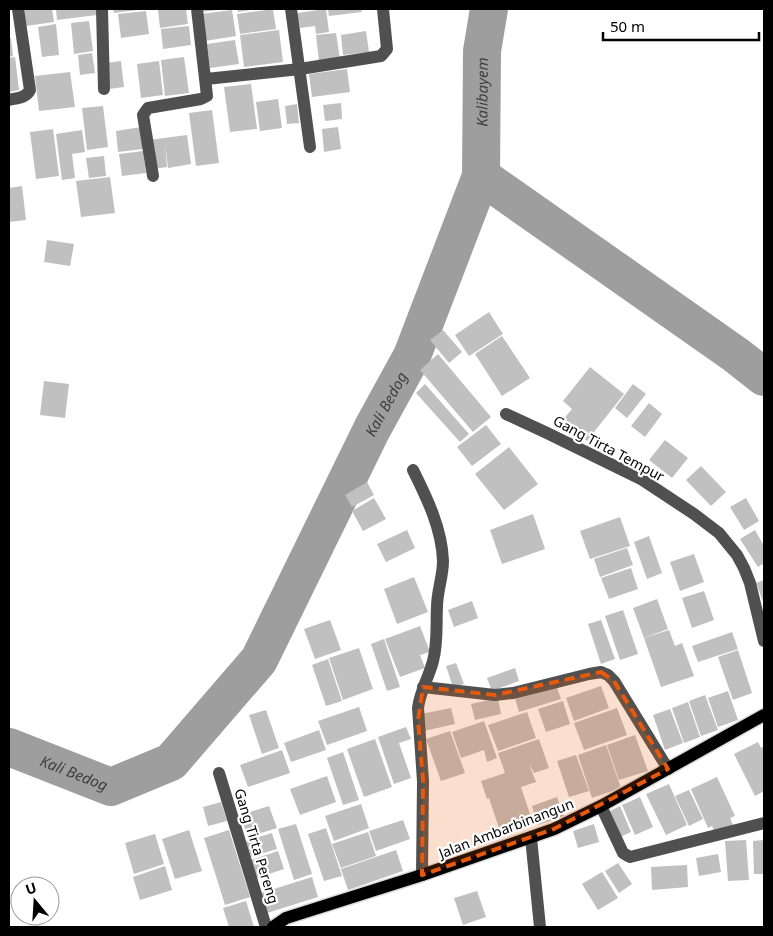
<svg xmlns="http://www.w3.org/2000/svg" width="773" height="936" font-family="'Noto Sans',sans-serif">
  <rect width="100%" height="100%" fill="#fff"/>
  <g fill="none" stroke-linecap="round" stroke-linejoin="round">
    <g stroke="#9e9e9e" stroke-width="38">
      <path id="s1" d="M481,176L482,51L489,9"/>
      <path id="s2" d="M9,747L111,787L171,762L259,660L372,429L412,356L481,176L736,355L764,377"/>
    </g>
  </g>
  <g fill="#c0c0c0">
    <polygon points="23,9 52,9 54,22 26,26"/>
    <polygon points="56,9 96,9 97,15 57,20"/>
    <polygon points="113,9 138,9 138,10 114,13"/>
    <polygon points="186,9 188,24 160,28 158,10"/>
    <polygon points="201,9 218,9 218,10 201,12"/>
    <polygon points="237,9 251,9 251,10 238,12"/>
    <polygon points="273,9 276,29 240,34 237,14"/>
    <polygon points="326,9 329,32 316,34 315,26 300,28 297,13"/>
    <polygon points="328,9 361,9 362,12 329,16"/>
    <polygon points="232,10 236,36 205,41 201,14"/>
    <polygon points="146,11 149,34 121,38 118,14"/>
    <polygon points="89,21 93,51 74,54 71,23"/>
    <polygon points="56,24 59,55 42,57 38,27"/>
    <polygon points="189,26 191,45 163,49 161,29"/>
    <polygon points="279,30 283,62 244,67 240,35"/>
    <polygon points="366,31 369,52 343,55 341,35"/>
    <polygon points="336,33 340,59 319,62 316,35"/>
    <polygon points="9,38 11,38 13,56 9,57"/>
    <polygon points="235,40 239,64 210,68 207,44"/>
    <polygon points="92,53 95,73 80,75 78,55"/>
    <polygon points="15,57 19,90 9,92 9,58"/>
    <polygon points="184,57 189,93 165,96 161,60"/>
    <polygon points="121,61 124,87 109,89 106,63"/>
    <polygon points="159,61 163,95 141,98 137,64"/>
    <polygon points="347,69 350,92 312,97 309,74"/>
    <polygon points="70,72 75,107 39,111 35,76"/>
    <polygon points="251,84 257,129 230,132 224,87"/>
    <polygon points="278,99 282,128 260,131 256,102"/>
    <polygon points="341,103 342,119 325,121 323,105"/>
    <polygon points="297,104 299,123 287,124 285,106"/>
    <polygon points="103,106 108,147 87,150 82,108"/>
    <polygon points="212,110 219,163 196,166 189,113"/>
    <polygon points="141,127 143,149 118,152 116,131"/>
    <polygon points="338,127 341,149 324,152 322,129"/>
    <polygon points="53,129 59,176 36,179 30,132"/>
    <polygon points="82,130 85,152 72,154 75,178 62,180 56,134"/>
    <polygon points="187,135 191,164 168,168 165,143 167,167 153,169 149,140"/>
    <polygon points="143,151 146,173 122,176 119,154"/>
    <polygon points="104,156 106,176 89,178 86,158"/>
    <polygon points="110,177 115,213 81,217 76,181"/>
    <polygon points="22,186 26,220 9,222 9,188"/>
    <polygon points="47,240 74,244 70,266 44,262"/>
    <polygon points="489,312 503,334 469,356 455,335"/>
    <polygon points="443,330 462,352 449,363 430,340"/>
    <polygon points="502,336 530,378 502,396 475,354"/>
    <polygon points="438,354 491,417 473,432 420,370"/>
    <polygon points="590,367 624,394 587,441 562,421 572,409 563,401"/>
    <polygon points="44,381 69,384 65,418 40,415"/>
    <polygon points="425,384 469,434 460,442 416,393"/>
    <polygon points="633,384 646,394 627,418 615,408"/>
    <polygon points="649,403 662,414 645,437 631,426"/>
    <polygon points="486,425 501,444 472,466 457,447"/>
    <polygon points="665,440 688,458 672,478 649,460"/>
    <polygon points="509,447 538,484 504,510 475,474"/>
    <polygon points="701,466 726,492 711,506 686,480"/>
    <polygon points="367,482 374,495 352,507 345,495"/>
    <polygon points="374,498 386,519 363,531 352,511"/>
    <polygon points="746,498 759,521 744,530 730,507"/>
    <polygon points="533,514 545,549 502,564 490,530"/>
    <polygon points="620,517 630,546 590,559 580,531"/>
    <polygon points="407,530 415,548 386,562 377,544"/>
    <polygon points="755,530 764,546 764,563 758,567 740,539"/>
    <polygon points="649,536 662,573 647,579 634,542"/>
    <polygon points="627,548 633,565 600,577 594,559"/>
    <polygon points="694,554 704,582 680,591 670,562"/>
    <polygon points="631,568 638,589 609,599 601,578"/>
    <polygon points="414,577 428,612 397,624 384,589"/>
    <polygon points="764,580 764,604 756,583"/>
    <polygon points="704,591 714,620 692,628 682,598"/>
    <polygon points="657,599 668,629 644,638 633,608"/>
    <polygon points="472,601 478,618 454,627 448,610"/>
    <polygon points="623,610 638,654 620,660 605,616"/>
    <polygon points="330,620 341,650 315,659 304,629"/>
    <polygon points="601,620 615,659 601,664 588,624"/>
    <polygon points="420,626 430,652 420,655 425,668 400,677 385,639"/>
    <polygon points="669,630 675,646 682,643 694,676 661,687 644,638"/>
    <polygon points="732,632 738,649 698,662 692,646"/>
    <polygon points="384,639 400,687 387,691 371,644"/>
    <polygon points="359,648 373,689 343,700 329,658"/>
    <polygon points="738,650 752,693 733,700 718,657"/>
    <polygon points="328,659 342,701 326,706 312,665"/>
    <polygon points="456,663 464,684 453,687 446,666"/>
    <polygon points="515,668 519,681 492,691 487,678"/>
    <polygon points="555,682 561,699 519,712 514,695"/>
    <polygon points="601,686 609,708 574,721 566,698"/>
    <polygon points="728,691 738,720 718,727 708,698"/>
    <polygon points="705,695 718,730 701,736 689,701"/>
    <polygon points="498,698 501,714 475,720 471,704"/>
    <polygon points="563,701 570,724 546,732 538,709"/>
    <polygon points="688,702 700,737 684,743 672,708"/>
    <polygon points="359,707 367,731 327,745 318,721"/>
    <polygon points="451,708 455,724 424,731 421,714"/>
    <polygon points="617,708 627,735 584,750 574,723"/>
    <polygon points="670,709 683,743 665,750 653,715"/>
    <polygon points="266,710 279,748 262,754 249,715"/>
    <polygon points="527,712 536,738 498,751 488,725"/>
    <polygon points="484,721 497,758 487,762 484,750 461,758 452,732"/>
    <polygon points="406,727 411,739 399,743 411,778 394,784 378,737"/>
    <polygon points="319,730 326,750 291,762 284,743"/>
    <polygon points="450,731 465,773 441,781 426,739"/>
    <polygon points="635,735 648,771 619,780 607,745"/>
    <polygon points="375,739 392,787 364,797 347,749"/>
    <polygon points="539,739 549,768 534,773 529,764 536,782 521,787 533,823 501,834 489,798 487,799 481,781 505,773 498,753"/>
    <polygon points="758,742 761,748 764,746 764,791 755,796 734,754"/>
    <polygon points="606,745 621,788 592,798 578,755"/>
    <polygon points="282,750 290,773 248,787 240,765"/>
    <polygon points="343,752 359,800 343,805 327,758"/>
    <polygon points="576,755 589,791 569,797 557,761"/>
    <polygon points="327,776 336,802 300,815 290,789"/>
    <polygon points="717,777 735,816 730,818 733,825 715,833 712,826 708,828 691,789"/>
    <polygon points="669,784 687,825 666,835 646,794"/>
    <polygon points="689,790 703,819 689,826 675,796"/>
    <polygon points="557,797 564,816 538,825 532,806"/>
    <polygon points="640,797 653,827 635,835 622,805"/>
    <polygon points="221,802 227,821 208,826 203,807"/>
    <polygon points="361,804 369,828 334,841 325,816"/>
    <polygon points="269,806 277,828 248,837 240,815"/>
    <polygon points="620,806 631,832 618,838 606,813"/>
    <polygon points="403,820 410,839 376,851 369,831"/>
    <polygon points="296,824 312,874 294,880 278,829"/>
    <polygon points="594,824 599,842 578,848 573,831"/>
    <polygon points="326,828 342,876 324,881 308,834"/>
    <polygon points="189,830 202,871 175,879 162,839"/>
    <polygon points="229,830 250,897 225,905 204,838"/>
    <polygon points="368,832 376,856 341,868 332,844"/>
    <polygon points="272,833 277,849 251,857 246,841"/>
    <polygon points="155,834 164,864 134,874 125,843"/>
    <polygon points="746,840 749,880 728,881 725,841"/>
    <polygon points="764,840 764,874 754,874 753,841"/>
    <polygon points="396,850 403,871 348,890 341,869"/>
    <polygon points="278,851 284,869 257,878 251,860"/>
    <polygon points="718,854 721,872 699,876 696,858"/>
    <polygon points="618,863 632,884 619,893 605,871"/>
    <polygon points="687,865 688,887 652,890 651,867"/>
    <polygon points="165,866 172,890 140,900 133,877"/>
    <polygon points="602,872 618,898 598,910 582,884"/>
    <polygon points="312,877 318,897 267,913 261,893"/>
    <polygon points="477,891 486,917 463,925 454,898"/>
    <polygon points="246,901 254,927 229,927 223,908"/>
  </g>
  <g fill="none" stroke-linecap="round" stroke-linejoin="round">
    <g stroke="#dbdbdb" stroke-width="15">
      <polyline id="major" points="273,927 286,918 422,875 554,829 601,806 764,715"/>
    </g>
    <g stroke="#505050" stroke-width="12">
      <polyline points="102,9 104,89"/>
      <polyline points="291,9 310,147"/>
      <polyline points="206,79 300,69 381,56 387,49 383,9"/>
      <path d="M9,100C17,98 26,98 30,90L18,9"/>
      <polyline points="153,176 143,115 148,108 201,99 207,96 197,9"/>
      <polyline points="506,414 547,433 641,479 694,514 719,533 737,555 744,568 750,583 764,641"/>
      <path d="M413,470C427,498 442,529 443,561C443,577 437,591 437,607C436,624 438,643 433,661C429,677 420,691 418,708L423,781L422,875"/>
      <polyline points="423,687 495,695 513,693 589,674 601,672 608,675 614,681 668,769"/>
      <polyline points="219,773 266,927"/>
      <polyline points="601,806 623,853 630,857 764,823"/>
      <polyline points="531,838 540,927"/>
    </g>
    <use href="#major" stroke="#000" stroke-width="12"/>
  </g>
  <path fill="#e8590c" fill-opacity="0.2" stroke="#e8590c" stroke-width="4" stroke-dasharray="10 6" stroke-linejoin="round" d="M601,672L614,681L668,769L554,829L422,875L423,781L418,720L423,687L495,695Z"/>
  <g text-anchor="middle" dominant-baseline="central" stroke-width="4.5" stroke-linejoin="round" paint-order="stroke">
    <g font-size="14" fill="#000" stroke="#fff">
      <text transform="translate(609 448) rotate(28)">Gang Tirta Tempur</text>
      <text transform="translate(506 828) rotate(-21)">Jalan Ambarbinangun</text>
      <text transform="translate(257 846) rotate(73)">Gang Tirta Pereng</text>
    </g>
    <g font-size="15" font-style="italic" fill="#3f3f3f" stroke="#fff">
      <text stroke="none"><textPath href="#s1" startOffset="84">Kalibayem</textPath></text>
      <text stroke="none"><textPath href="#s2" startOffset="595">Kali Bedog</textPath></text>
      <text stroke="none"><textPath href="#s2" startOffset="70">Kali Bedog</textPath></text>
    </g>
  </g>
  <rect width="773" height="936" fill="none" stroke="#000000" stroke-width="20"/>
  <g transform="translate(35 901) rotate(342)"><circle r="24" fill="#ffffff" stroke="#999999"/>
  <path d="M0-4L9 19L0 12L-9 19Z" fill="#000000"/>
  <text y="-8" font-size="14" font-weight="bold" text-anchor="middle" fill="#000000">U</text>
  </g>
  <path d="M603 32v8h156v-8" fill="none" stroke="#000000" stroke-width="2.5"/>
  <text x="610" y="32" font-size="15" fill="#000000" stroke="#ffffff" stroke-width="4" paint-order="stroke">50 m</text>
</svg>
